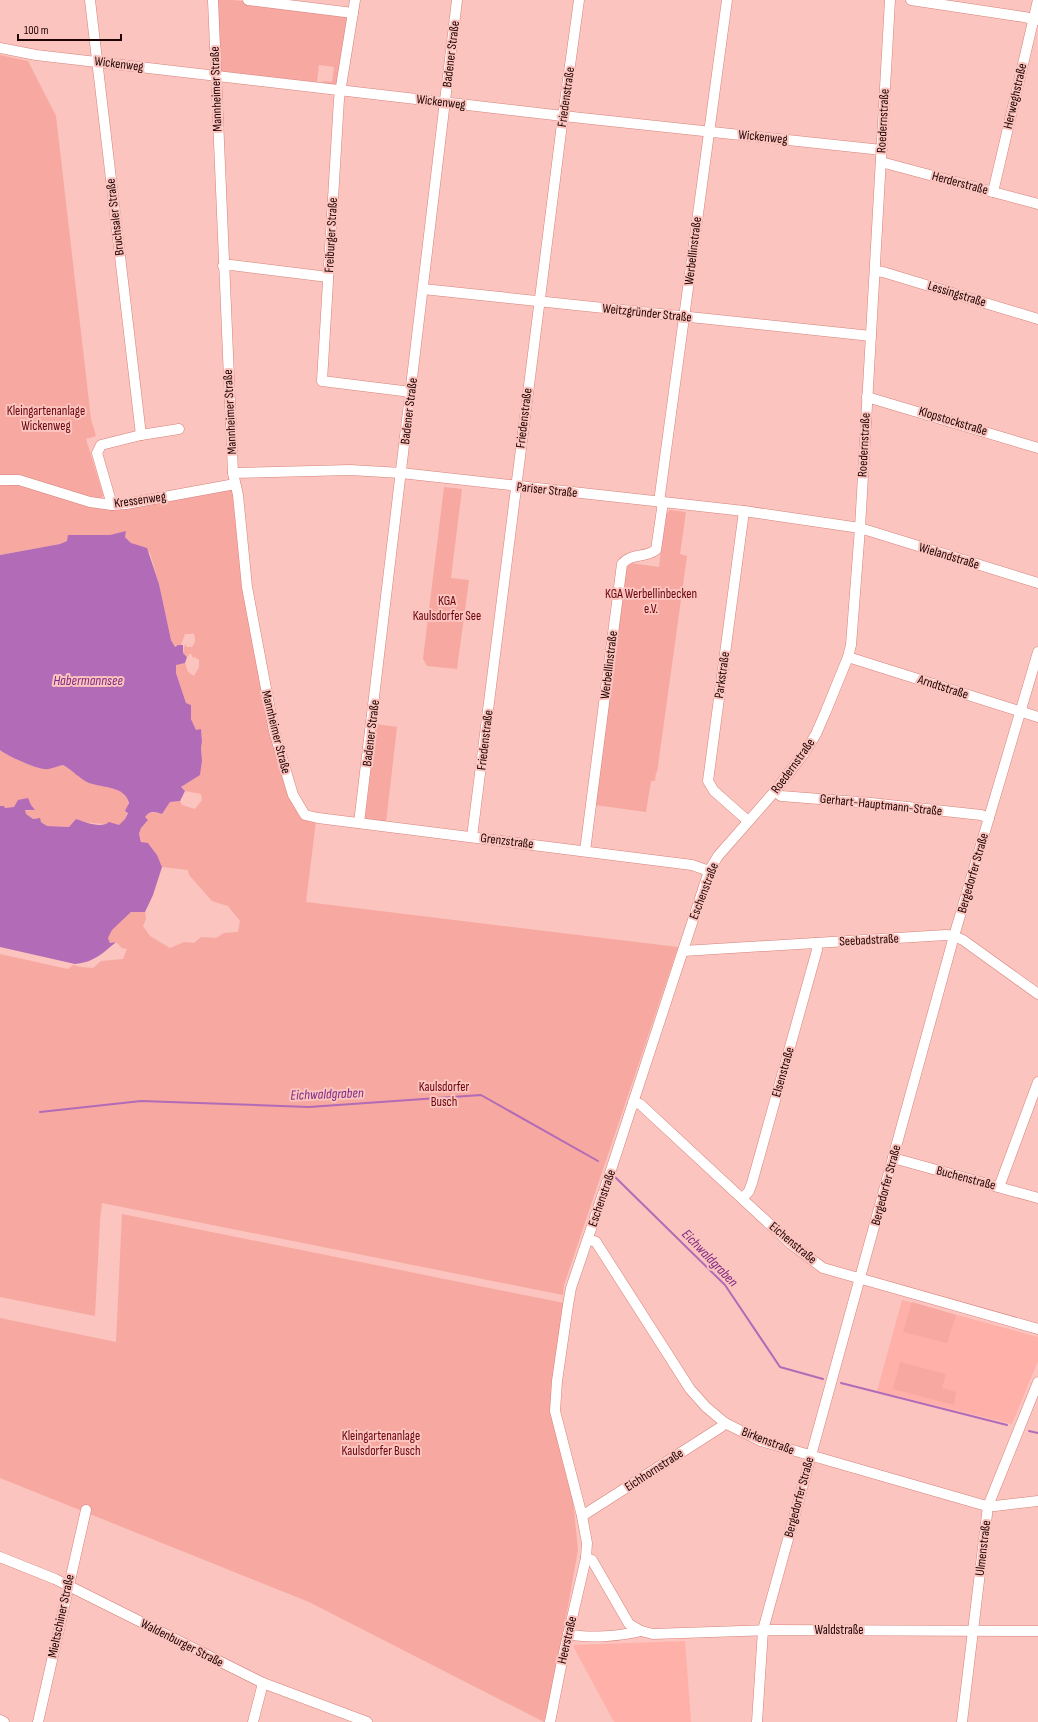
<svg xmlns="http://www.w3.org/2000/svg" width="1038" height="1722" font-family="'Sofia Sans Condensed',sans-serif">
  <rect width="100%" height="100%" fill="#fbc4be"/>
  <g fill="#ffb0a9">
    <polygon points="902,1300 1038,1337 1038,1361 1012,1424 877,1391"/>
    <polygon points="685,1641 691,1722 614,1722 574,1648 574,1645"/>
  </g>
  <g fill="#f7a8a1">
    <polygon points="218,0 233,0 345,13 350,20 336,88 322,86 323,81 332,82 334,67 319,65 317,82 307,81 307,85 220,73"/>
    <polygon points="0,55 28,61 56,116 91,419 96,436 86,439 103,495 101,500 0,476"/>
    <path d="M20,484L116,508L234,489L284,781L293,805L300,816L316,821L306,902L678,947L564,1285L563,1295L102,1203L100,1221L95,1316L0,1297V954L68,969L73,965L81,967L93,968L101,961L123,959L127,949L122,948L116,942L110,943L108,938L112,930L131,912H145L146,919L143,926L150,936L170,948L184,942L194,943L201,937L216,938L224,933L238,932L240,921L228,906L212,901L189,875L188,870L162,867L157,855L149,844L142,843L139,834L141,828L148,820L144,817C151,811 154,812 162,814L170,802L180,801L182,805L195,809L202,800L201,794L185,791L181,787L200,775L202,761L201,748L202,742L201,730H196L191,719V705L186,703L176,673V664L185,663L188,672L194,676L199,667V660L195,657L193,658L191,654H189L188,657L183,653L185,644L187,647H192C196,642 196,638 193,633L191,634H185L181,645L175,647L171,640L159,584L150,553L131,543L125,537L126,532L110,535H69L67,541L60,544L0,555V486Z"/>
    <polygon points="444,487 462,489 451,578 469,580 457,669 427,666 423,659"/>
    <polygon points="670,510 686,512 680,554 687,556 657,773 656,772 655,781 651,781 646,812 595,805 626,567 631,563 659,567 665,515"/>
    <polygon points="376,724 397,727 386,823 365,820"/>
    <path d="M0,750C5,755 37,769 44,769C50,770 57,766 63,765C72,770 79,778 89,782C102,788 131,786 128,807C127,815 126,820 119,825C103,823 92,825 76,819L69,827L47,826L37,818L33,819L25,814V810L32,811L14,807L5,808L4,806H0Z"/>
    <polygon points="122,1214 564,1303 551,1405 572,1491 578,1550 563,1634 550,1700 544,1722 309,1602 0,1478 0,1318 116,1342"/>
    <polygon points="912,1302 956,1315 947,1343 903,1332"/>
    <polygon points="900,1362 946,1374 942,1388 956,1392 954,1405 893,1389"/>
  </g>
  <path fill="#b26bb6" d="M126,531L125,537L131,543L147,548L159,584L171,640L175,647L178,645H183V653L187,657L185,663L176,665V673L186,703L191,705V719L196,730L201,729L202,742L201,748L202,761L200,775L181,787L185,791L180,801L170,802L162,814C154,812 151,810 145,817L148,820L141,828L139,834L141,842L148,843L157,855L162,867L153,895L145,912H131L112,930L108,938L110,943L116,942C102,954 94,962 75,964L0,947V806H4L5,808L14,807L18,800L28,798L31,805L35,810H25L26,814L33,819L40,818L41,822L47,826L69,827L76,819C85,822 101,829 109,822L119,825L125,819L128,813L125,811L129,803C125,786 103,788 89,783C80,779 72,770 63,765C57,766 50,770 44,769C37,769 5,755 0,750V555L60,544L67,541L68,535H110Z"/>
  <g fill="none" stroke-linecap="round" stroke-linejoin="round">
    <g stroke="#b26bb6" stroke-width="2">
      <polyline points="40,1112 141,1101 309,1107 481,1095 598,1161"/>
      <polyline points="615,1177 725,1285 780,1367 823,1379"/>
      <polyline points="841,1383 1007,1425"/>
      <polyline points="1029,1431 1038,1433"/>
    </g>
    <g stroke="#d7827b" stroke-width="11">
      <g id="minor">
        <polyline points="90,0 141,435"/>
        <polyline points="213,0 233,473 238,495 247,587 274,731 293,795 305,815 318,818 692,865 709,871"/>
        <polyline points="248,0 353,13"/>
        <polyline points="355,0 339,99 322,381 411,392"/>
        <polyline points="911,0 1024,17 1038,20"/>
        <polyline points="0,48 36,55 563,116 882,150"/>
        <polyline points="881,162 1038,204"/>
        <polyline points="993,192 1038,0"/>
        <polyline points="223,266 231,265 328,277"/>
        <polyline points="875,271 883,272 1038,319"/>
        <polyline points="423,289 871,336"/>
        <polyline points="867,397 1038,448"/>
        <polyline points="233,473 350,470 401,473 744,511 860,528 1038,583"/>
        <polyline points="0,480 19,480 90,502 112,505 126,504 235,484"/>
        <polyline points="659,502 727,0"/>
        <polyline points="112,505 97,453 101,445 141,435 179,429"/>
        <polyline points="744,511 708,781 714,791 748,821"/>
        <polyline points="848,657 1038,717"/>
        <polyline points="775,791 781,796 871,803 981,815 989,818"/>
        <polyline points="359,823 457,0"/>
        <polyline points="472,837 563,116 579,0"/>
        <path d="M585,851L622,564C631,553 645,558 656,550L663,502"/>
        <polyline points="683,951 946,935 954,936 963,940 1038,994"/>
        <polyline points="633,1103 640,1104 791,1244 823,1268 1038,1329"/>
        <polyline points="893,1158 1038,1198"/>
        <polyline points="999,1187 1038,1082"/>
        <polyline points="743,1198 749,1191 752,1183 817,950 816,943"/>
        <polyline points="588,1239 596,1242 690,1389 706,1407 725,1423 761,1441 983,1505 995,1506 1038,1501"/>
        <polyline points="582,1516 721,1427 725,1423"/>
        <polyline points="0,1557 55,1579 263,1683 367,1722"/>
        <polyline points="586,1558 592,1560 629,1624 641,1631 653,1634 768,1630 1038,1631"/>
        <path d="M568,1634C589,1639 620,1636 641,1631"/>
        <polyline points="0,1720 4,1722"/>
        <polyline points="38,1722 86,1510"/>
        <polyline points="253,1722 263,1683"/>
        <polyline points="550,1722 562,1661 586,1558 587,1543 582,1516 555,1411 557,1381 568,1305 571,1288 610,1173 709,871 718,856 775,791 805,752 816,734 826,711 848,657 851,645 860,528 890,0"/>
        <polyline points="757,1722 763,1630 954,936 1038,652"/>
        <polyline points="962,1722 988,1506 1038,1382"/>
      </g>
    </g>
    <use href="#minor" stroke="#fff" stroke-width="10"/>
  </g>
  <g text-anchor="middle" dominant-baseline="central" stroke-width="4" stroke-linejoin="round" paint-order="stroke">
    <g font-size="13" fill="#1f0303" stroke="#fbc4be">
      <text transform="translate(451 54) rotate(-83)">Badener Straße</text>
      <text transform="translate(119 64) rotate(7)">Wickenweg</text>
      <text transform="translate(216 89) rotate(-92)">Mannheimer Straße</text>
      <text transform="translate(1015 96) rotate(-77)">Herweghstraße</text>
      <text transform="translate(566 97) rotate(-82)">Friedenstraße</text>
      <text transform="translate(441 102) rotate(7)">Wickenweg</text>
      <text transform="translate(883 121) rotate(-87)">Roedernstraße</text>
      <text transform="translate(763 137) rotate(6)">Wickenweg</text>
      <text transform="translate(960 183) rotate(15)">Herderstraße</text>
      <text transform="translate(115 217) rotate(-97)">Bruchsaler Straße</text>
      <text transform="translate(331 235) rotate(-87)">Freiburger Straße</text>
      <text transform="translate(693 251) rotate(-83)">Werbellinstraße</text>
      <text transform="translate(957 294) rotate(17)">Lessingstraße</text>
      <text transform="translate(647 313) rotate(6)">Weitzgründer Straße</text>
      <text transform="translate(409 411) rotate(-83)">Badener Straße</text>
      <text transform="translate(230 412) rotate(-93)">Mannheimer Straße</text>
      <text transform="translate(524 418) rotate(-83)">Friedenstraße</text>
      <text transform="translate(953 421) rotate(17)">Klopstockstraße</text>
      <text transform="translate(864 445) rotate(-87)">Roedernstraße</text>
      <text transform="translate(547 490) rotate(6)">Pariser Straße</text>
      <text transform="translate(140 500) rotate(-8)">Kressenweg</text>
      <text transform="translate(949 556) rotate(17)">Wielandstraße</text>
      <text transform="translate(609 665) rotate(-83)">Werbellinstraße</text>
      <text transform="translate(722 675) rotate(-82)">Parkstraße</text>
      <text transform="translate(943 687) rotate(18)">Arndtstraße</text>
      <text transform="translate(276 732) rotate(76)">Mannheimer Straße</text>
      <text transform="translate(371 733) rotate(-83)">Badener Straße</text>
      <text transform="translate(485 740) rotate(-83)">Friedenstraße</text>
      <text transform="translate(793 766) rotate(-54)">Roedernstraße</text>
      <text transform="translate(881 805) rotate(6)">Gerhart-Hauptmann-Straße</text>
      <text transform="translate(507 841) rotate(7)">Grenzstraße</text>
      <text transform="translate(973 873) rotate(-74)">Bergedorfer Straße</text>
      <text transform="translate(704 891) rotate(-69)">Eschenstraße</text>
      <text transform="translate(869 940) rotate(-3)">Seebadstraße</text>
      <text transform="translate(783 1072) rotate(-74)">Elsenstraße</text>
      <text transform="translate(966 1178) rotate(15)">Buchenstraße</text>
      <text transform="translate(886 1185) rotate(-75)">Bergedorfer Straße</text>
      <text transform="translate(602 1198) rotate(-71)">Eschenstraße</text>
      <text transform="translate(793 1243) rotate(40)">Eichenstraße</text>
      <text transform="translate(768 1441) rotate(21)">Birkenstraße</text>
      <text transform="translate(654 1470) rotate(-33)">Eichhornstraße</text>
      <text transform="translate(799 1497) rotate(-75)">Bergedorfer Straße</text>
      <text transform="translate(983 1548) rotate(-83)">Ulmenstraße</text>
      <text transform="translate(61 1616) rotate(-78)">Mieltschiner Straße</text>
      <text x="839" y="1630">Waldstraße</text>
      <text transform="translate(567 1640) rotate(-77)">Heerstraße</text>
      <text transform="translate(182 1643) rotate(27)">Waldenburger Straße</text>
    </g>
    <g font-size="13" fill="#69030d" stroke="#fbc4be">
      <text x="46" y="411">Kleingartenanlage<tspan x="46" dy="15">Wickenweg</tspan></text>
      <text x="651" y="594">KGA Werbellinbecken<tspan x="651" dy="15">e.V.</tspan></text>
      <text x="447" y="601">KGA<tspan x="447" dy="15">Kaulsdorfer See</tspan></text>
      <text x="444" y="1087">Kaulsdorfer<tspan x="444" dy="15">Busch</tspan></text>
      <text x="381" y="1436">Kleingartenanlage<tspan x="381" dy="15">Kaulsdorfer Busch</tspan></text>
    </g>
    <g font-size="14" font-style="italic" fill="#7f2885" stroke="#fbc4be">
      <text x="88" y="680">Habermannsee</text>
      <text transform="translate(327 1094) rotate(-2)">Eichwaldgraben</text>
      <text transform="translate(710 1258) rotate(46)">Eichwaldgraben</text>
    </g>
  </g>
  <path d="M18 34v6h103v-6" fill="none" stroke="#1f0303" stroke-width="2"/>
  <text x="24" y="34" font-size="12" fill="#1f0303" stroke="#fbc4be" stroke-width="3" paint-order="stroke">100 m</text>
</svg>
